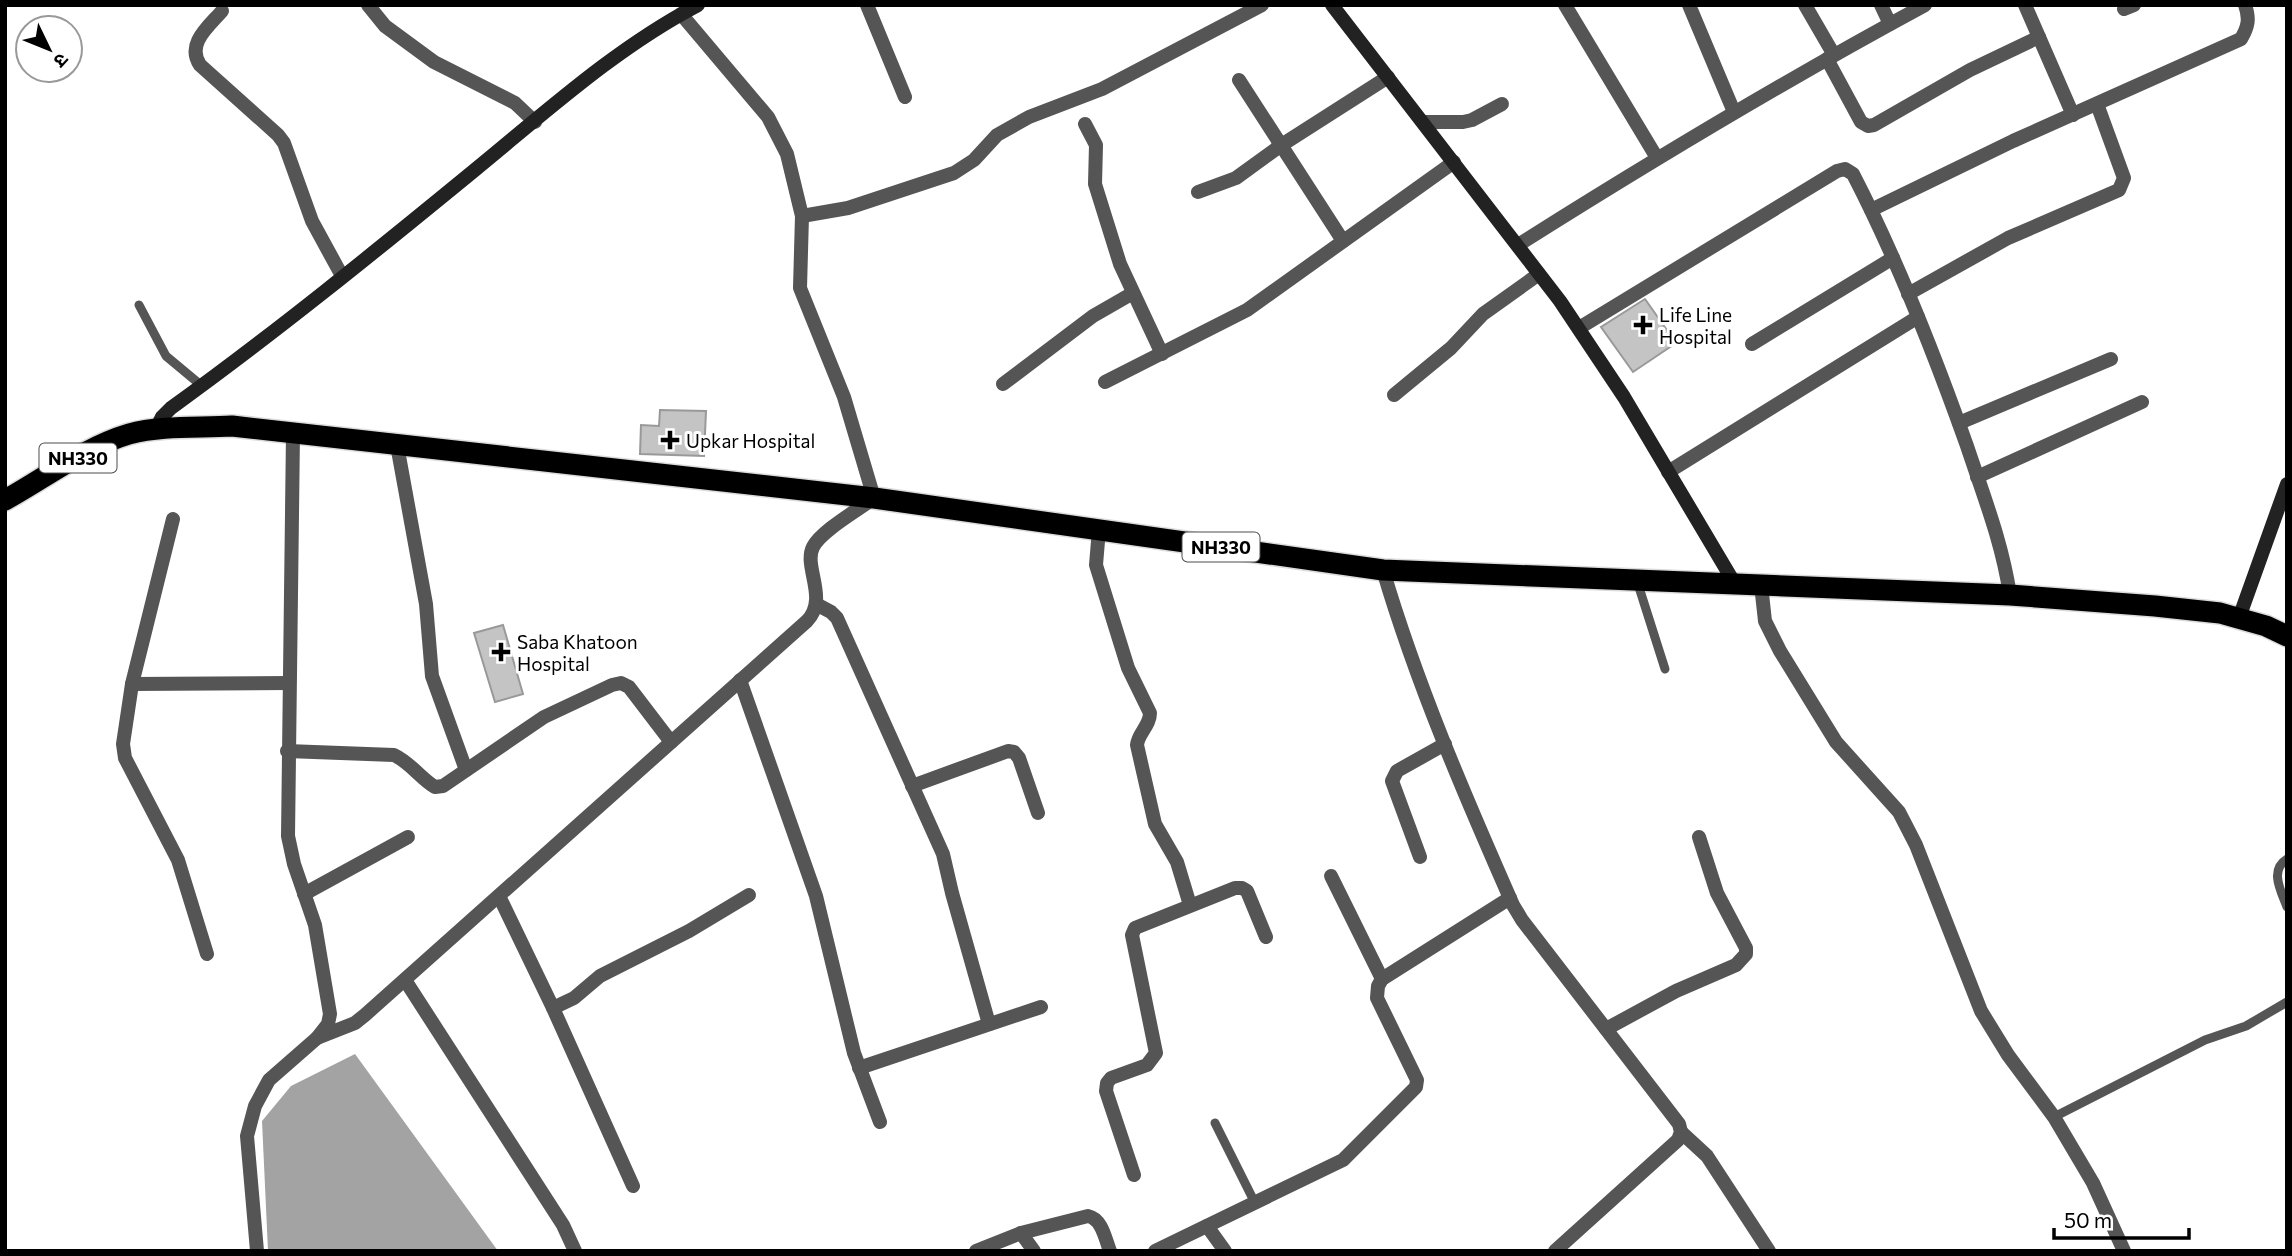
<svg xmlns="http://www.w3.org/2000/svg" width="2292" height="1256" font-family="Commissioner,'Noto Sans Devanagari',sans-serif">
  <rect width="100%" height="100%" fill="#fff"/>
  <polygon fill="#a3a3a3" points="355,1054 498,1251 268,1251 262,1121 291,1086"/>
  <g fill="#c4c4c4" stroke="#999" stroke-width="2">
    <polygon points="1645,299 1676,343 1633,372 1601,327"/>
    <polygon points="660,410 706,411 704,456 640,454 641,425 659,426"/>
    <polygon points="503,625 523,694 495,702 474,633"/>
  </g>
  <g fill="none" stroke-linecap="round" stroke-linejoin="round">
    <g stroke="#dbdbdb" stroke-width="24">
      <path id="highway" d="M5,500C45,478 85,447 129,434C162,425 198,428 232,426L874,498L1383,570L2010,595L2155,606L2220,613L2266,626L2287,636"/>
    </g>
    <g stroke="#555" stroke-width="9">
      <polyline points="139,305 166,356 202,386"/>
      <polyline points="1637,581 1665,669"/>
      <path d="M2287,859C2269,870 2281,891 2287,907"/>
      <polyline points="2054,1117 2205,1040 2246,1026 2287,1002"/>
      <polyline points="1215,1123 1255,1203"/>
    </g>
    <g stroke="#555" stroke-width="14">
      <polyline points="368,5 385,26 434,62 515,103 535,122"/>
      <polyline points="867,5 905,97"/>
      <polyline points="1565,5 1657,158"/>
      <polyline points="1689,5 1734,112"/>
      <polyline points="1805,5 1834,55"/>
      <polyline points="1881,5 1890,24"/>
      <polyline points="2025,5 2073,115"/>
      <polyline points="2124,9 2134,5"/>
      <path d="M222,11C208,27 186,44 200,65L278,135L284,143L312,221L342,276"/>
      <polyline points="1827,59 1861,122 1868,126 1874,125 1970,70 2039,37"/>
      <polyline points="1239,80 1343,241"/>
      <polyline points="1423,122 1463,122 1472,120 1502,104"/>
      <polyline points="1085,124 1096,145 1095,184 1120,264 1162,354"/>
      <polyline points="1198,192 1236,178 1280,146 1388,77"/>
      <path d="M1871,210L2013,141L2241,39C2248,27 2250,19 2245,5"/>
      <polyline points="802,216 848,208 954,173 974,160 997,135 1029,117 1102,89 1262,5"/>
      <path d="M1518,245C1651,161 1786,80 1925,5"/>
      <polyline points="1908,294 2008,238 2119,190 2124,178 2097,104"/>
      <path d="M1579,328L1837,171L1845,169L1853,174C1898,261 1934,353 1967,446C1984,497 2002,542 2010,595"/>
      <polyline points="1752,344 1893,258"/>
      <polyline points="1105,382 1247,310 1454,162"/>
      <polyline points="1003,384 1093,316 1133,293"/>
      <polyline points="1394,395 1451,348 1483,314 1539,274"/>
      <polyline points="1959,423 2111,359"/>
      <polyline points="397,445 426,604 432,676 466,770"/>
      <polyline points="1668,472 1918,317"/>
      <polyline points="1977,477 2142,402"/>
      <polyline points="173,519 132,684 123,744 125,758 178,860 207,954"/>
      <path d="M1099,529L1096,565L1128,668L1150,713C1150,726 1138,733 1137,745L1155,824L1177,862L1190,905"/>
      <path d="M1383,570C1417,685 1465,796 1513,905L1522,920L1679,1124L1681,1132L1678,1140L1555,1251"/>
      <polyline points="1761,585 1765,621 1780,651 1836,742 1899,812 1916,845 1981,1011 2008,1055 2054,1117 2093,1183 2124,1251"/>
      <polyline points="816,604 831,612 837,618 943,854 952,893 989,1024"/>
      <polyline points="740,680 816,896 854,1053 880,1122"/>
      <polyline points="132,684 289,683"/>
      <path d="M287,751L394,755C411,763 420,778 435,787L443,786L544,717L612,685L621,683L629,687L671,742"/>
      <polyline points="912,786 1008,751 1014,752 1019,758 1038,813"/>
      <polyline points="1420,857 1392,781 1397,771 1445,744"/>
      <polyline points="1331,876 1382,979"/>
      <polyline points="304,894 408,837"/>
      <polyline points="499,896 553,1008 633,1186"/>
      <polyline points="405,980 563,1225 575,1251"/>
      <polyline points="553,1008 574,998 600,976 689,931 749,895"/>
      <polyline points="1606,1029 1676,991 1736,965 1746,954 1746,948 1717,893 1699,837"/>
      <path d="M317,1038L355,1023L365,1015L807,621C829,598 803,567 813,547C821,531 858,510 874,498L844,397L800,288L802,216L787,154L768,117L681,14"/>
      <polyline points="859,1068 1041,1007"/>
      <polyline points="1681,1132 1707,1156 1769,1251"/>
      <polyline points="1134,1175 1106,1091 1107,1083 1111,1078 1147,1065 1156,1053 1132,935 1135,928 1235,888 1242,888 1247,891 1266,937"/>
      <polyline points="1207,1226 1225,1251"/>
      <polyline points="1021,1233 1034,1251"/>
      <polyline points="257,1251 247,1136 255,1106 269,1080 317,1038 328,1024 330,1014 315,925 294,864 288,836 293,433"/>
      <path d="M976,1251L1021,1233L1088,1216C1102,1219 1105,1238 1110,1251"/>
      <polyline points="1155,1251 1343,1160 1416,1087 1417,1080 1377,998 1378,986 1382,979 1510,898"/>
    </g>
    <g stroke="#222" stroke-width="14">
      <polyline points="1332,5 1560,301 1624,397 1735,584"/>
      <path d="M156,429L162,417L171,408C275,333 376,251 476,169C547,111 616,48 698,5"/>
      <polyline points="2239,618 2287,484"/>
    </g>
    <use href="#highway" stroke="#000" stroke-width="21"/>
  </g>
  <g fill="#000" stroke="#fff" stroke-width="2.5">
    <path d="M1639.5 314.5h7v7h7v7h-7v7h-7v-7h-7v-7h7z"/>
    <path d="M666.5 429.5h7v7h7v7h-7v7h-7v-7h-7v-7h7z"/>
    <path d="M497.5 641.5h7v7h7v7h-7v7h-7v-7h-7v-7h7z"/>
  </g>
  <g text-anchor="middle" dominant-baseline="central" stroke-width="6" stroke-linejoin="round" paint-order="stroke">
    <g fill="#fff" stroke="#4c4c4c" stroke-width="2">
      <rect x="39.5" y="443.5" width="77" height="29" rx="5"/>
      <rect x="1182.5" y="532.5" width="77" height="29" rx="5"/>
    </g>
    <g font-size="18" font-weight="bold" fill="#000">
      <text x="78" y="458">NH330</text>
      <text x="1221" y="547">NH330</text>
    </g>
    <g font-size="19" fill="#000" stroke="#fff" text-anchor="start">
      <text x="1659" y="314">Life Line<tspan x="1659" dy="22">Hospital</tspan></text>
      <text x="686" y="440">Upkar Hospital</text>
      <text x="517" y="641">Saba Khatoon<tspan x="517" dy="22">Hospital</tspan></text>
    </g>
  </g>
  <rect width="2292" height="1256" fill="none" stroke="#000000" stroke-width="14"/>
  <g transform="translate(49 49) rotate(133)"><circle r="33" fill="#ffffff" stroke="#999999" stroke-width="2"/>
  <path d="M0-5L12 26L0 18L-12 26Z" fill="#000000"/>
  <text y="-10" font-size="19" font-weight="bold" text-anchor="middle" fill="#000000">उ</text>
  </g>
  <path d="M2054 1228v10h135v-10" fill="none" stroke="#000000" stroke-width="3.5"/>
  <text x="2064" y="1228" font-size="21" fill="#000000" stroke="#ffffff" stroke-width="5" paint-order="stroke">50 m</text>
</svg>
